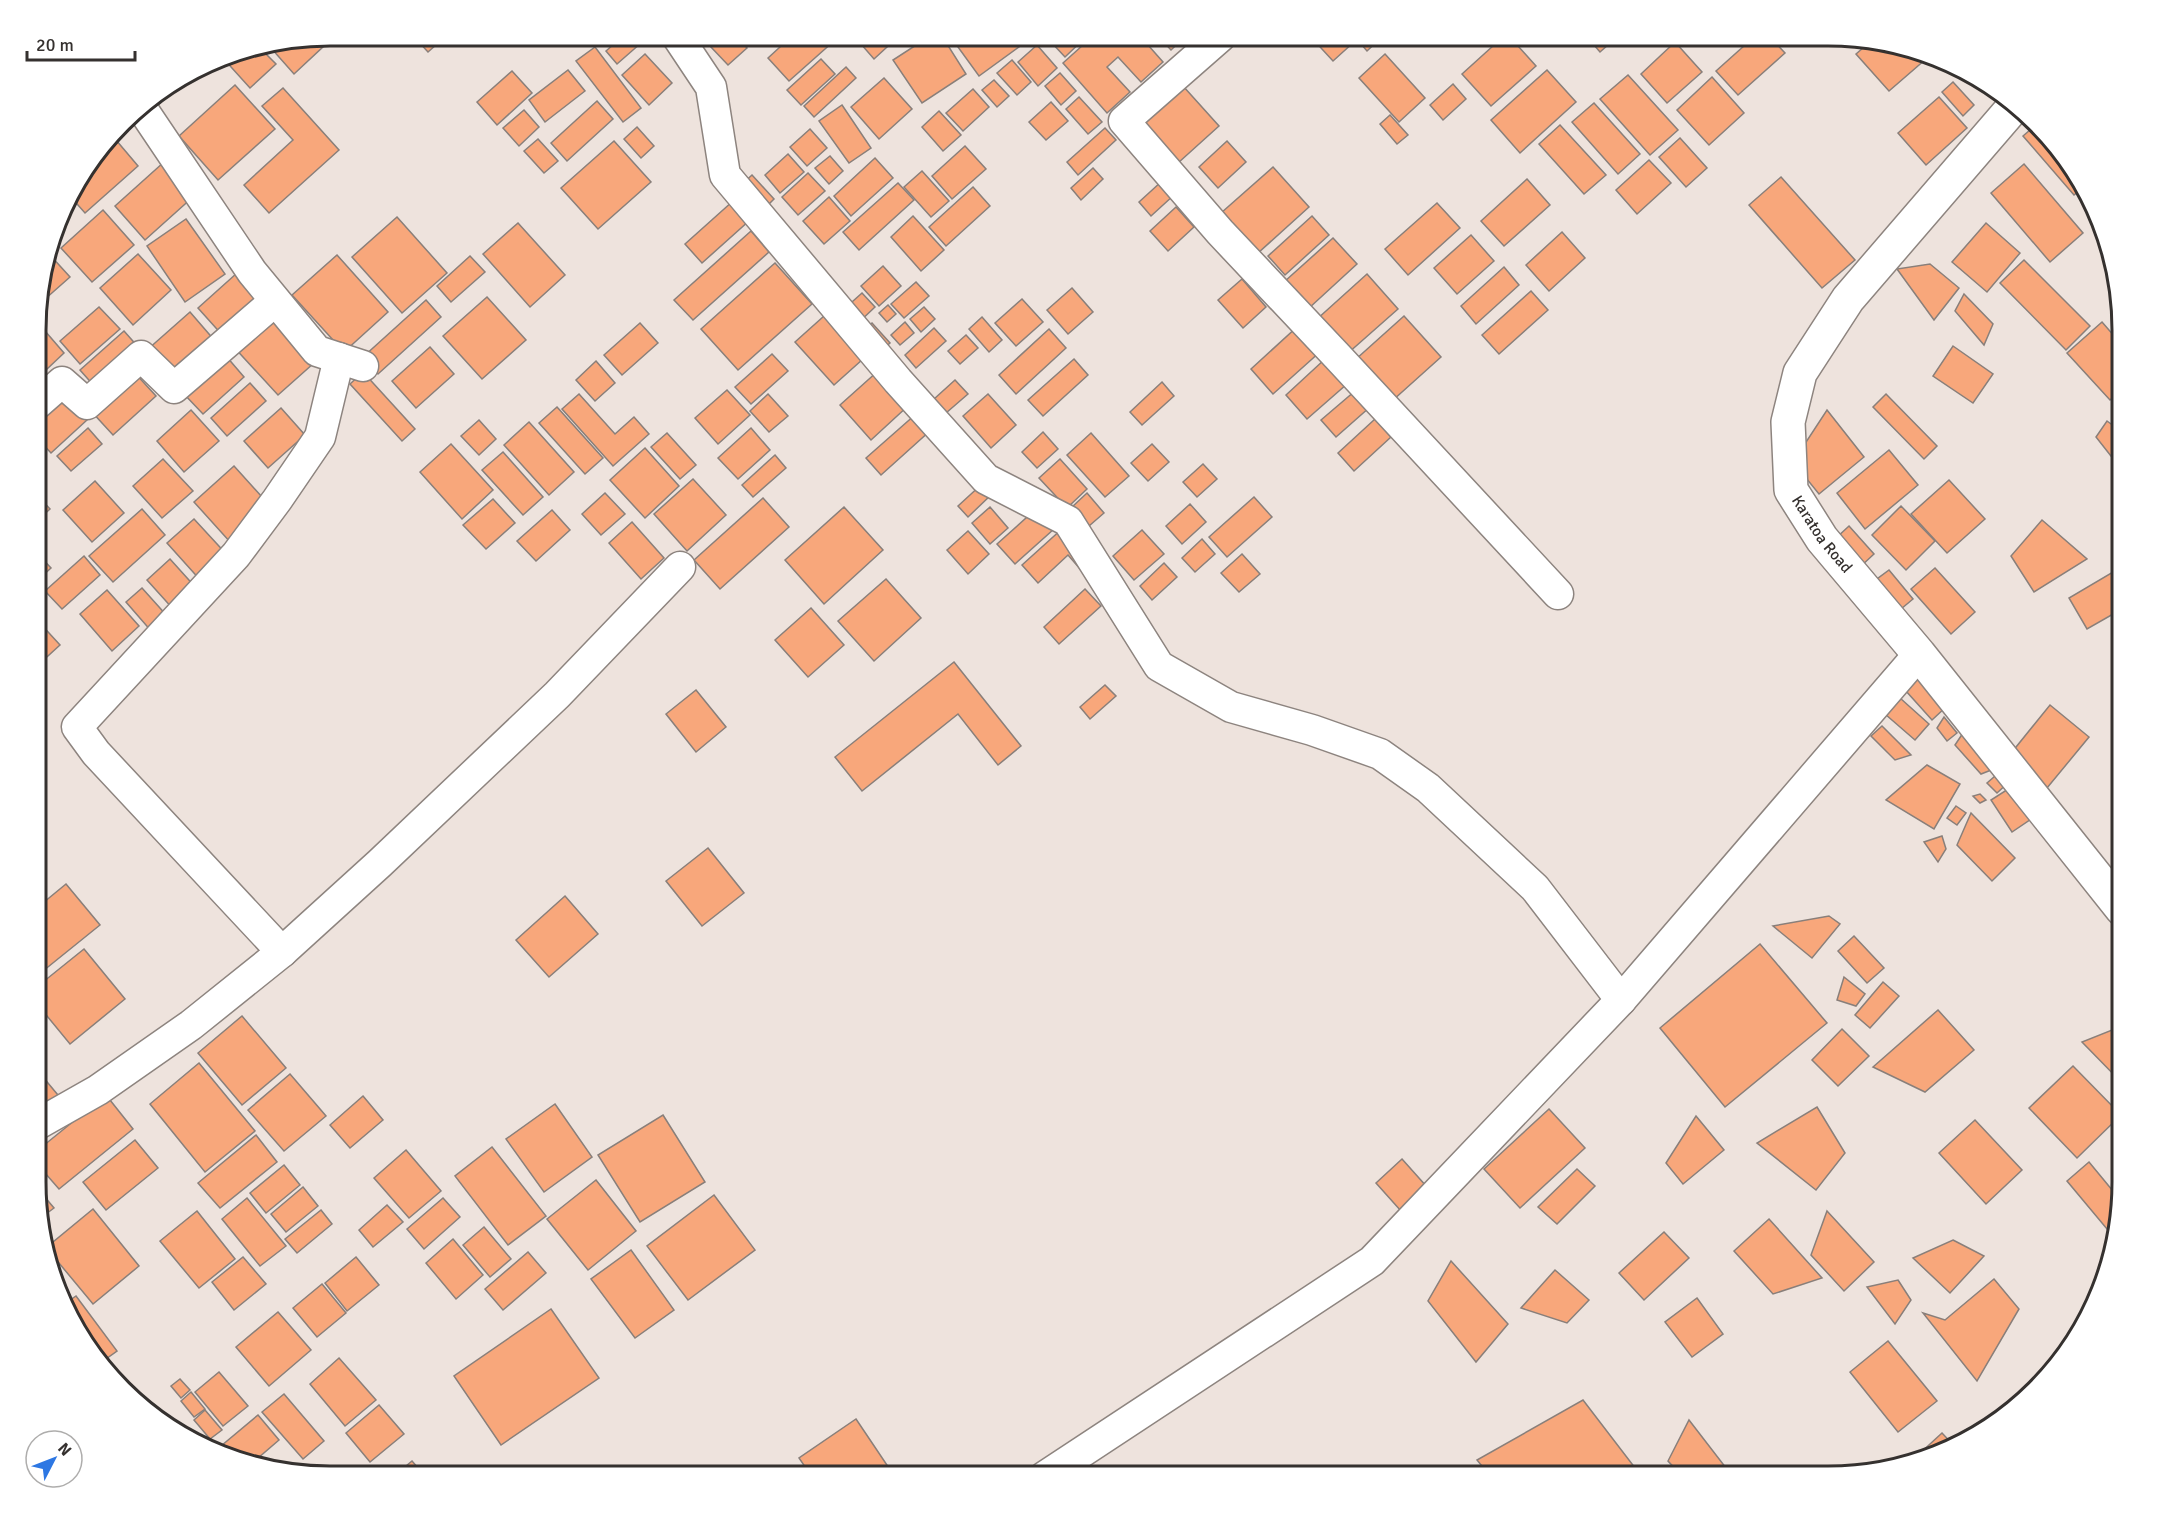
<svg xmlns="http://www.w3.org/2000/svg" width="2159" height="1513" font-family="Signika,sans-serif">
  <rect width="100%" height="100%" fill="#eee3dd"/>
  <g fill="#f8a77b" stroke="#897f7a" stroke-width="1.5">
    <polygon points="421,36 444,36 445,37 428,52 417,40"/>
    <polygon points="623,36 635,36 641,43 617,64 606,51"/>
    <polygon points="721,36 736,36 747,48 728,65 710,46"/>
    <polygon points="792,36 829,36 834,41 789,81 768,58"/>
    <polygon points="854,36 899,36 874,59"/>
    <polygon points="930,36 942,36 966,74 922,103 893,60"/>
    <polygon points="950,36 1034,36 979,76"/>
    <polygon points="1058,36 1087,36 1065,57 1051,42"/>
    <polygon points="1093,36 1140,36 1163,62 1141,82 1118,57 1107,67 1130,92 1107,113 1063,63"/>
    <polygon points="1158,36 1186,36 1171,50"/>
    <polygon points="1310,36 1349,36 1354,42 1333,61"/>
    <polygon points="1354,36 1383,36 1367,51"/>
    <polygon points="1504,36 1509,36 1536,66 1491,106 1462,74"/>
    <polygon points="327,37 325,45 294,74 271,48"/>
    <polygon points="1587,37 1617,37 1600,52"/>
    <polygon points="1754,37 1770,37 1785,53 1738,95 1716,71"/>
    <polygon points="1871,41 1919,51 1926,59 1889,91 1856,54"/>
    <polygon points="1675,42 1702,72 1667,103 1641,74"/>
    <polygon points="1037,45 1057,68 1038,86 1018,62"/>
    <polygon points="595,47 641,108 623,122 576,61"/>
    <polygon points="262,50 276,64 250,88 222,57"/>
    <polygon points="645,54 672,83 649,105 622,75"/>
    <polygon points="1385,54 1425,98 1399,122 1359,78"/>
    <polygon points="821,59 835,74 801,105 787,90"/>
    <polygon points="1012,60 1031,82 1017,95 997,73"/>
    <polygon points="846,67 856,78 814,117 804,106"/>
    <polygon points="568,70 585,91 545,122 529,100"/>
    <polygon points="1547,70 1576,102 1520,153 1491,120"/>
    <polygon points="512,71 532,93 497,125 477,102"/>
    <polygon points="1060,73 1076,91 1061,105 1045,86"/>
    <polygon points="192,74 154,109 148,102"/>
    <polygon points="1628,75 1678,130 1650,155 1600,99"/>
    <polygon points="1712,77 1744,113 1709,145 1677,110"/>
    <polygon points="884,78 912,109 879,139 851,107"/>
    <polygon points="994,80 1009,96 997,107 982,90"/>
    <polygon points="1953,82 1974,105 1963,116 1942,92"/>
    <polygon points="1453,84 1466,99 1443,120 1430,105"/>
    <polygon points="235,85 275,129 218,180 179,136"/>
    <polygon points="1183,86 1219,126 1178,163 1142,123"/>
    <polygon points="283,88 339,150 269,213 244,185 293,140 262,106"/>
    <polygon points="973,89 989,107 963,131 946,113"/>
    <polygon points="1079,97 1102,122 1088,134 1066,109"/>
    <polygon points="1939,97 1967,128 1926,165 1898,133"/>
    <polygon points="597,101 613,119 567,161 551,143"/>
    <polygon points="1051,102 1068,121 1046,140 1029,122"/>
    <polygon points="1594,103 1640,154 1618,174 1572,122"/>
    <polygon points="842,105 871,148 849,163 819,121"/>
    <polygon points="524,110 539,127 519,146 503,128"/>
    <polygon points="939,111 961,135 943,151 922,127"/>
    <polygon points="1390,115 1408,135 1397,144 1380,124"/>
    <polygon points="2037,124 2050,137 2084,187 2074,195 2023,136"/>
    <polygon points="1560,125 1606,175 1584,194 1539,144"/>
    <polygon points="637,127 654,146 641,158 624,139"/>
    <polygon points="1105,128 1116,140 1078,175 1067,162"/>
    <polygon points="810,129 827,148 807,166 790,147"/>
    <polygon points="1680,138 1707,168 1686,187 1659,157"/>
    <polygon points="538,139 558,161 544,173 524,151"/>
    <polygon points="116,140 138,166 85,213 70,196 105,150"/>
    <polygon points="614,141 651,182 598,229 561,188"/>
    <polygon points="1227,141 1246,162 1218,188 1199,167"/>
    <polygon points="965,146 986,169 952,199 932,176"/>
    <polygon points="788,154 804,172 780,193 765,175"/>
    <polygon points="830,156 843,171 829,184 815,168"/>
    <polygon points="875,158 893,178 851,216 834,196"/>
    <polygon points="1649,160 1671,183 1637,214 1616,190"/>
    <polygon points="164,162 194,196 145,240 115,206"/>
    <polygon points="2024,164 2083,233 2050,262 1991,193"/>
    <polygon points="1273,167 1309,207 1258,253 1221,213"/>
    <polygon points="1093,168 1103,179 1081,200 1071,188"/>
    <polygon points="922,171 949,201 931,217 904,187"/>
    <polygon points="808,173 825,191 798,215 782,197"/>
    <polygon points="752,175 774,199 762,211 740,186"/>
    <polygon points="1781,177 1855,260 1822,288 1749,205"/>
    <polygon points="1527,179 1550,205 1504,246 1481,221"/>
    <polygon points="1162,181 1174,195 1151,216 1139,202"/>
    <polygon points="898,183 914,200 859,250 843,232"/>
    <polygon points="973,187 990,206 946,246 929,227"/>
    <polygon points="829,197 850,221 824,244 803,221"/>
    <polygon points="733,201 750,220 702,263 685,244"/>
    <polygon points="1437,203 1460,228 1408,275 1385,249"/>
    <polygon points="1176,207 1194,227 1168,251 1150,231"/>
    <polygon points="103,210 134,245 92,282 61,248"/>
    <polygon points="913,216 944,250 921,271 891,237"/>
    <polygon points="1312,216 1329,235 1285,275 1268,256"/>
    <polygon points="397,217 447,273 402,313 352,257"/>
    <polygon points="186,219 225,274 185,302 147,246"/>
    <polygon points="518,223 565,275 530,307 483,254"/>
    <polygon points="1986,223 2020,253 1987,292 1952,262"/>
    <polygon points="751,231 769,252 693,320 674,300"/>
    <polygon points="1562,232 1585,258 1549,291 1526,265"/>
    <polygon points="1471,235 1494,261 1457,294 1434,268"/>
    <polygon points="1333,238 1357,264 1308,309 1284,282"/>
    <polygon points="138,254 171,290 133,325 100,288"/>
    <polygon points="50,255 70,277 44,300 38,292"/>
    <polygon points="337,255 388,312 344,352 292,295"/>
    <polygon points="470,256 485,272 451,302 437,286"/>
    <polygon points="2024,260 2090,326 2066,350 2000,283"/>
    <polygon points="775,263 812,304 738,370 701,329"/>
    <polygon points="1930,264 1959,288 1934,320 1897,269"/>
    <polygon points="883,266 901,286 879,306 861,286"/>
    <polygon points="1504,267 1519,285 1476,324 1461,306"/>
    <polygon points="237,273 263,303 224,337 198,308"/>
    <polygon points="1367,274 1398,309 1347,354 1316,320"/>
    <polygon points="1242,279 1266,307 1243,328 1218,300"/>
    <polygon points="916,282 929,296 904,318 891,304"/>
    <polygon points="1072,288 1093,312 1068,334 1047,310"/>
    <polygon points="1531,291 1548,310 1499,354 1482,335"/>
    <polygon points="862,293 875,307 856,325 843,310"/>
    <polygon points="1964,294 1993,324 1984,345 1955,311"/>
    <polygon points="487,297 526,340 482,379 443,336"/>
    <polygon points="1022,299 1043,322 1016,346 995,323"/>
    <polygon points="426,300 441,317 378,374 363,357"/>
    <polygon points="888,305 896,314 887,322 879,313"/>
    <polygon points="99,307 120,329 80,364 60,341"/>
    <polygon points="924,307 935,319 921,332 910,319"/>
    <polygon points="190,312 215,341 172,379 147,350"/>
    <polygon points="268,313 314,363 278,395 232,345"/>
    <polygon points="824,316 863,359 834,385 795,342"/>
    <polygon points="1404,316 1441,357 1392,401 1355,360"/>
    <polygon points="982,317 1002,340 989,352 969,329"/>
    <polygon points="905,322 914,333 900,345 891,335"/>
    <polygon points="2102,322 2122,345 2122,389 2110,400 2067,353"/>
    <polygon points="640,323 658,343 622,375 604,355"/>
    <polygon points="872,323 890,343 880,352 862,332"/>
    <polygon points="39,324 64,353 46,370 38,362"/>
    <polygon points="1298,326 1321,351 1273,394 1251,369"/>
    <polygon points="934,328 946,341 916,368 905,355"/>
    <polygon points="1049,329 1066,348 1016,394 999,375"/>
    <polygon points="124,331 139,348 95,387 80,370"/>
    <polygon points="966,335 978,348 960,364 948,351"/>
    <polygon points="1953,346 1993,374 1973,403 1933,376"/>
    <polygon points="430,347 454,374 416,408 392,381"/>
    <polygon points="772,354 788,371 751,404 735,387"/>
    <polygon points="226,356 244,377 203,414 184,394"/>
    <polygon points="1074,359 1088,375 1043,416 1028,400"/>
    <polygon points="1325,359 1347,384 1307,419 1286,395"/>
    <polygon points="596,361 615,383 595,401 576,380"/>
    <polygon points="878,371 909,405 871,440 840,405"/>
    <polygon points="134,372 156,396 113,435 91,411"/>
    <polygon points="363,372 415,429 402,441 350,384"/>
    <polygon points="955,380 968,394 946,413 934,399"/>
    <polygon points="1162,382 1174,396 1142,425 1130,412"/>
    <polygon points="250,383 266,401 227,436 211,418"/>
    <polygon points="727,390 750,415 718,444 695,418"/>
    <polygon points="1355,391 1370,407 1336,437 1321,420"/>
    <polygon points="64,394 87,420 51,453 38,439 38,418"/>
    <polygon points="579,394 615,434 634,417 649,434 613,466 562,409"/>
    <polygon points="768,394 788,416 769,432 750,411"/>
    <polygon points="988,394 1016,425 991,448 963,416"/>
    <polygon points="1886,394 1937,446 1924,459 1873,407"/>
    <polygon points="557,407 603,458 585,474 539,423"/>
    <polygon points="281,408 305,435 268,468 244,441"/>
    <polygon points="191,410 219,441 184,472 157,441"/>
    <polygon points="1827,410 1864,457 1819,494 1793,462"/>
    <polygon points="916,414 931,430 881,475 866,458"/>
    <polygon points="1375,419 1391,437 1354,471 1338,453"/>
    <polygon points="479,420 496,439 479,455 461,436"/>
    <polygon points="2107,421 2122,432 2122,470 2096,437"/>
    <polygon points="529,422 574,472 549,495 504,445"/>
    <polygon points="88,428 102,444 71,471 57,456"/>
    <polygon points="751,428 770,450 738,479 718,458"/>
    <polygon points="1043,432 1058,449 1037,468 1022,452"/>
    <polygon points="667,433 696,465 680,479 651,447"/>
    <polygon points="1091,433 1129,476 1105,497 1067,455"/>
    <polygon points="451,444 493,490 462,519 420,472"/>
    <polygon points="1152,444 1169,462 1148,481 1131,463"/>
    <polygon points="645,448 679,486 645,518 610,480"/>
    <polygon points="1889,450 1918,485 1865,529 1837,493"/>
    <polygon points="503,452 543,497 523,515 482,470"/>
    <polygon points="775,455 786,468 753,497 742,485"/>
    <polygon points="163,459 193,491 162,518 133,486"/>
    <polygon points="1060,459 1087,489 1067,508 1039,478"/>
    <polygon points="1203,464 1217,479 1197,497 1183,482"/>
    <polygon points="234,466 271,507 231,543 194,502"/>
    <polygon points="693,479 726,515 687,551 654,514"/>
    <polygon points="1949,480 1985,519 1947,553 1911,514"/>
    <polygon points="95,481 124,513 92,542 63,510"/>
    <polygon points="983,483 992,494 968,517 958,506"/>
    <polygon points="605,493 625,514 601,535 582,514"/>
    <polygon points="1087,493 1104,513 1089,526 1072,507"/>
    <polygon points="38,496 50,509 38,520"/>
    <polygon points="1254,497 1272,517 1227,557 1209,537"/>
    <polygon points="763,498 789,527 720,589 694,560"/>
    <polygon points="493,499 515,523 486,549 463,525"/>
    <polygon points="1190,504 1206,522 1182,544 1166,526"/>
    <polygon points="1901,506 1935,541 1906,570 1872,535"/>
    <polygon points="844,507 883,550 824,604 785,560"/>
    <polygon points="990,507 1008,528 990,544 972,523"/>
    <polygon points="142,509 165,535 113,582 89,556"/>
    <polygon points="1036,509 1054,529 1015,564 997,544"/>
    <polygon points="552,510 570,530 536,561 517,541"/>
    <polygon points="194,519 229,557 202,582 167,543"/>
    <polygon points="2042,520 2087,559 2034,592 2011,556"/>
    <polygon points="632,522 664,558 641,579 609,543"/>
    <polygon points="1849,526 1874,554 1860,567 1835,539"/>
    <polygon points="1063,528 1081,570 1068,555 1038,583 1022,565"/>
    <polygon points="1142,530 1164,554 1134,580 1113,556"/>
    <polygon points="968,531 989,554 968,574 947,550"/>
    <polygon points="1202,539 1215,554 1195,572 1182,558"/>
    <polygon points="38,554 51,568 39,579 38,577"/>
    <polygon points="1242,554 1260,574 1239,592 1221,573"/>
    <polygon points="84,556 100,575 62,609 45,591"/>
    <polygon points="170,559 197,589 174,610 147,580"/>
    <polygon points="1164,563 1177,577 1152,600 1140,586"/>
    <polygon points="1935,568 1975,612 1951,634 1911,589"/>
    <polygon points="1889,570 1913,599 1901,609 1877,579"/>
    <polygon points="2113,572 2122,589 2122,609 2087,629 2069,598"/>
    <polygon points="886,579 921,618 874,661 838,621"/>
    <polygon points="142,588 168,617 152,632 126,602"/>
    <polygon points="1085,589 1101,606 1059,644 1044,627"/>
    <polygon points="107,590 139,626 112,651 80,614"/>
    <polygon points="811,608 844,645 808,677 775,640"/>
    <polygon points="38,621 60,645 38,665"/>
    <polygon points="954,662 1021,746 998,765 958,714 862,791 835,757"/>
    <polygon points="2122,669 2122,690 2112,676"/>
    <polygon points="1915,670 1947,706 1932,720 1906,691"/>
    <polygon points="1105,685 1116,696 1090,719 1080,707"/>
    <polygon points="696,690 726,727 696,752 666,714"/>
    <polygon points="1900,698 1929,724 1915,740 1885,714"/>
    <polygon points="2050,705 2089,737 2047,788 2008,757"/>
    <polygon points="1944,717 1957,733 1947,741 1937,728"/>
    <polygon points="1882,726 1911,755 1895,760 1871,736"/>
    <polygon points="1965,730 1999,767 1981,774 1955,745"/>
    <polygon points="1927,765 1960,784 1934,829 1886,800"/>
    <polygon points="2002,770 2011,780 1997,793 1987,783"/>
    <polygon points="2016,784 2037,815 2012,832 1991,800"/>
    <polygon points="1980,794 1986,800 1980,803 1973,796"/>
    <polygon points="1956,806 1966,813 1957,825 1947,818"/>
    <polygon points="1971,813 2015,858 1992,881 1957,845"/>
    <polygon points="1942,836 1946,849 1938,862 1924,842"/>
    <polygon points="708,848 744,893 702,926 666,881"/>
    <polygon points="66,884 100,925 38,975 38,907"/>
    <polygon points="565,896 598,934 549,977 516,940"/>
    <polygon points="1829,916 1840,924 1812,958 1773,926"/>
    <polygon points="1854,936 1884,968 1867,983 1838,951"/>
    <polygon points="1760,944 1827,1023 1725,1107 1660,1028"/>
    <polygon points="84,949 125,999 70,1044 38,1005 38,986"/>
    <polygon points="1844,977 1865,994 1856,1006 1837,1000"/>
    <polygon points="1883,982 1899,996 1870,1028 1855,1015"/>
    <polygon points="1938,1010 1974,1050 1925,1092 1873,1067"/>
    <polygon points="242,1016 286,1068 242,1105 198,1053"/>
    <polygon points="2122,1026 2122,1083 2082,1042"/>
    <polygon points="1842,1029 1869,1056 1838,1086 1812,1060"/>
    <polygon points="199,1063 255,1131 205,1172 150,1104"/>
    <polygon points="2073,1066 2121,1115 2077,1158 2029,1108"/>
    <polygon points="38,1071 72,1112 38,1139"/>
    <polygon points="290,1074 326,1116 284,1151 248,1110"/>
    <polygon points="106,1095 133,1129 59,1189 38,1165 38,1150"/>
    <polygon points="363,1096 383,1120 350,1148 330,1125"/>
    <polygon points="555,1104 592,1157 544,1192 506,1139"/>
    <polygon points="1817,1107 1845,1153 1816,1190 1757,1143"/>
    <polygon points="1549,1109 1585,1148 1520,1208 1484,1169"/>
    <polygon points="663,1115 705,1182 640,1222 598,1155"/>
    <polygon points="1696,1116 1724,1150 1683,1184 1666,1163"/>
    <polygon points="1975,1120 2022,1170 1986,1204 1939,1153"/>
    <polygon points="256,1135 277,1162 220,1208 198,1183"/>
    <polygon points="135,1140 158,1168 106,1210 83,1182"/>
    <polygon points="492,1147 546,1216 508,1245 455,1176"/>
    <polygon points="406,1150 441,1191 409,1218 374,1178"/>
    <polygon points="1402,1159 1427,1187 1401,1211 1376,1183"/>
    <polygon points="2089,1162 2122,1202 2119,1219 2107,1229 2067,1181"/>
    <polygon points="284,1165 300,1185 266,1213 250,1193"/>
    <polygon points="1577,1169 1595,1186 1557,1224 1538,1207"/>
    <polygon points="596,1180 636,1231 588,1270 547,1219"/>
    <polygon points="303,1187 318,1206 286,1232 271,1214"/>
    <polygon points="38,1189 54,1208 38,1220"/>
    <polygon points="714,1195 755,1250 688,1300 647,1246"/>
    <polygon points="247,1198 286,1246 260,1266 222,1219"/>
    <polygon points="443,1198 460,1217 424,1249 407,1229"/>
    <polygon points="387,1205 403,1222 373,1247 359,1230"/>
    <polygon points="93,1209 139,1266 93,1304 49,1251 47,1247"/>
    <polygon points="321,1210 332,1224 297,1253 285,1239"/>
    <polygon points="197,1211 235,1259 199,1288 160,1241"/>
    <polygon points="1827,1211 1874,1262 1844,1291 1811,1255"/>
    <polygon points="1769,1219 1822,1278 1773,1294 1734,1251"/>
    <polygon points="484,1227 511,1259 490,1277 463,1245"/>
    <polygon points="1664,1232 1689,1258 1644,1300 1619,1273"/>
    <polygon points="453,1239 483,1275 456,1299 426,1263"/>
    <polygon points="1953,1240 1984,1256 1950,1293 1913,1258"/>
    <polygon points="631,1250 674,1310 635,1338 591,1279"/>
    <polygon points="528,1252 546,1273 503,1310 485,1289"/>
    <polygon points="243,1257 266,1284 234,1310 212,1282"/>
    <polygon points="356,1257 379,1285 347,1311 325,1283"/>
    <polygon points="1451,1261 1508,1324 1476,1362 1428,1301"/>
    <polygon points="1555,1270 1589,1300 1567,1323 1521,1308"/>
    <polygon points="1994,1279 2019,1309 1977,1381 1923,1313 1945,1320"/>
    <polygon points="1898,1280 1911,1300 1895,1324 1867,1287"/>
    <polygon points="322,1284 346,1313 317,1337 293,1308"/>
    <polygon points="76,1296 117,1351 103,1361 76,1330 66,1303"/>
    <polygon points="1697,1298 1723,1334 1692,1357 1665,1322"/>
    <polygon points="551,1309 599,1378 501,1445 454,1376"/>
    <polygon points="278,1312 311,1350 269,1386 236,1347"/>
    <polygon points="1888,1341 1937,1401 1898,1432 1850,1372"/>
    <polygon points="2062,1348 2067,1352 2062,1362 2017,1407 2015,1405"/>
    <polygon points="339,1358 376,1400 345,1426 310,1384"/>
    <polygon points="219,1372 248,1406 223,1426 195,1392"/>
    <polygon points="180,1379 190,1390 181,1398 171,1386"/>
    <polygon points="191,1392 205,1409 194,1417 181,1401"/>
    <polygon points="284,1394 324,1441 303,1459 262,1412"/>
    <polygon points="1583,1400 1642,1477 1491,1477 1477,1460"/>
    <polygon points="379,1405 404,1434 370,1462 346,1433"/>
    <polygon points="205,1410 222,1430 210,1439 194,1420"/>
    <polygon points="258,1415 279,1440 251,1464 236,1461 221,1446"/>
    <polygon points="856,1419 895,1477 812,1477 799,1458"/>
    <polygon points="1689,1420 1733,1477 1683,1477 1668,1461"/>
    <polygon points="1942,1433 1956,1448 1906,1466"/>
    <polygon points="412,1461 425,1476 394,1476"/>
  </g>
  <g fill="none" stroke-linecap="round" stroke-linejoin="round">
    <g stroke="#8d847f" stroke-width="33">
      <g id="street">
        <polyline points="677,36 711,87 725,175 898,381 986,479 1068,521 1159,666 1231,707 1312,730 1380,754 1428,788 1535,888 1621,1000"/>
        <polyline points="1221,36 1124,121 1220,232 1337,356 1558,594"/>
        <polyline points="141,107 252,272 317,351 363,366"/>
        <polyline points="38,403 62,382 87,404 141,356 174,388 275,301"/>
        <polyline points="282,952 96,753 77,727 236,555 277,500 320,437 339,358"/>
        <polyline points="38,1124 98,1090 191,1025 282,952 380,863 557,695 680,567"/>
        <polyline points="1044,1477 1372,1261 1621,1000 1919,654"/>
      </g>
    </g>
    <g stroke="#8d847f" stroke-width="36">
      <g id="secondary">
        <path id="s1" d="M2016,104L1848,299L1800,373L1788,422L1791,490L1822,539L1919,654L2122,909"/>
      </g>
    </g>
    <use href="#street" stroke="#fff" stroke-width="30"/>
    <use href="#secondary" stroke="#fff" stroke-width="33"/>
  </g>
  <g text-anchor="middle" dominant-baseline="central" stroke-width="5" stroke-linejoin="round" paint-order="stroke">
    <g font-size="16" fill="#35312f" stroke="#fff">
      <text stroke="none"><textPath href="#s1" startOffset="518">Karatoa Road</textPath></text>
    </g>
  </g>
  <path d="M0 0H2159V1513H0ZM330 46H1828A284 284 0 0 1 2112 330V1182A284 284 0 0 1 1828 1466H330A284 284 0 0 1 46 1182V330A284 284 0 0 1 330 46Z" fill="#fff" fill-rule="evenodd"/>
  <path fill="none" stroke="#35312f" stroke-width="3" d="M330 46H1828A284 284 0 0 1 2112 330V1182A284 284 0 0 1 1828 1466H330A284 284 0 0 1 46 1182V330A284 284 0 0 1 330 46Z"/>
  <g transform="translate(54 1459) rotate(48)"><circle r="28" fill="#ffffff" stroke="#aeadac" stroke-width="1.5"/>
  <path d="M0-4.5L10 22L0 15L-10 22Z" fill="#2d77e3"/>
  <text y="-9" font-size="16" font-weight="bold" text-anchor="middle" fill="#35312f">N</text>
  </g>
  <path d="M27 51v9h108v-9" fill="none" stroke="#35312f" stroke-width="3"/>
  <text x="36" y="51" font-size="18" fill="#35312f" stroke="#ffffff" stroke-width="4.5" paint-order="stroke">20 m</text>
</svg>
